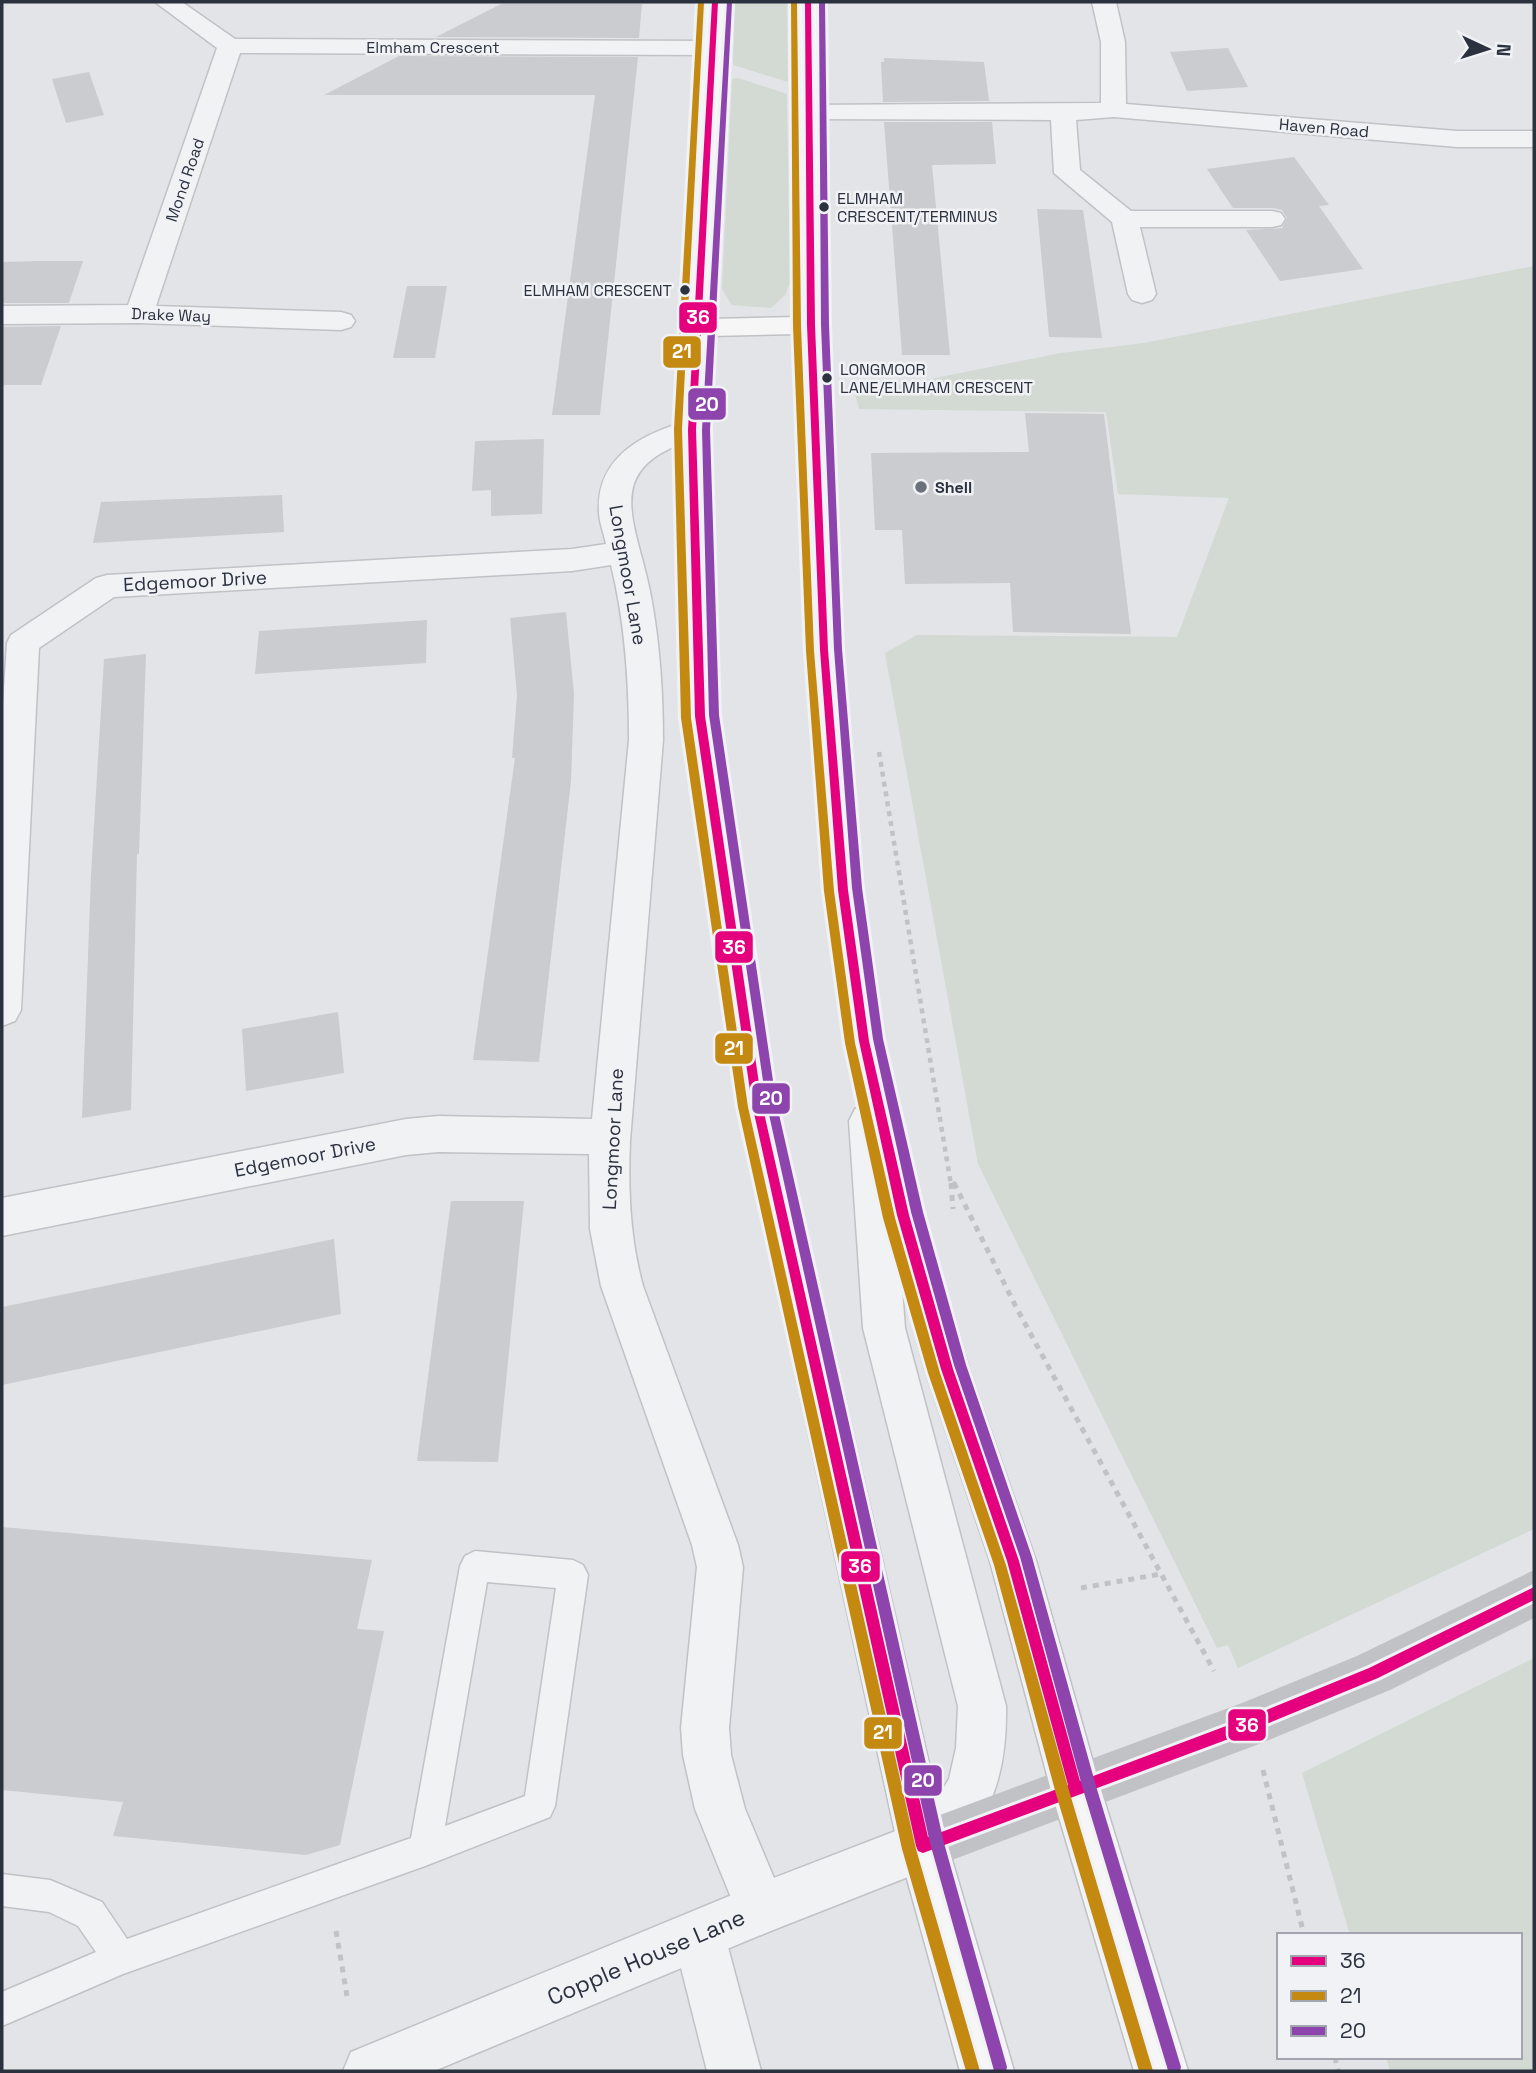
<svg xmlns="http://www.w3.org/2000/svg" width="1536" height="2073" font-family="'Space Grotesk',sans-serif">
  <rect width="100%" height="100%" fill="#e2e4e7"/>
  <g fill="#d2dad3">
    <polygon points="735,2 787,2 788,82 733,65"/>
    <polygon points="738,78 787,94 790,283 785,295 771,308 732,305 722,289 732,79"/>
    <polygon points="1534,266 1534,1529 1238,1668 1228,1645 1217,1648 978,1164 885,653 917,635 1177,637 1229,498 1118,494 1106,412 859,409 855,394 1061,353 1144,343"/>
    <polygon points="1534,1658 1534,2071 1390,2071 1386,2057 1520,2057 1520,1935 1350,1935 1302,1773"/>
  </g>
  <g fill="#cacccf">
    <polygon points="501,4 642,4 639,38 436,37"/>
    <polygon points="1228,48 1248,87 1187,91 1170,52"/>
    <polygon points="399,56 638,57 600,415 552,415 595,95 324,95"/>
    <polygon points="884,58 984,62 989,101 883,102 881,62 884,62"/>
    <polygon points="89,72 104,115 66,123 52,79"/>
    <polygon points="884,122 992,122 996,164 932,165 950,355 902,355"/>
    <polygon points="1294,157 1329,205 1319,206 1363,269 1280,281 1246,230 1282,228 1287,218 1282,210 1273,208 1233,208 1207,169"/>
    <polygon points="1037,209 1083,210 1102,338 1049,337"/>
    <polygon points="39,261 83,261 69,303 2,303 2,262"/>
    <polygon points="407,286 447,286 435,358 393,358"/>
    <polygon points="61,326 41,385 2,385 2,327"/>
    <polygon points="1025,413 1104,414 1131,634 1013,632 1010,583 905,584 902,530 875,530 871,453 1029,452"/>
    <polygon points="544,439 542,514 491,516 491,490 472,491 475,441"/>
    <polygon points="282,495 284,532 93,543 101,502"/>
    <polygon points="566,612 574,694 571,781 539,1062 473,1060 515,758 512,758 517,695 510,618"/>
    <polygon points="427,620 426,663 255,674 259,631"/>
    <polygon points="146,654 139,854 137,854 131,1110 82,1118 91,875 104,659"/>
    <polygon points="338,1012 344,1073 246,1091 242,1029"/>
    <polygon points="451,1201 524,1201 498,1462 417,1461"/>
    <polygon points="334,1239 341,1314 2,1385 2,1307"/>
    <polygon points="2,1527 372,1560 357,1629 384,1631 340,1845 306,1855 113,1836 123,1802 2,1790"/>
  </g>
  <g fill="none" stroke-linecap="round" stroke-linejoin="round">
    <g stroke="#c1c2c5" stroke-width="3">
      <path id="service" d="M475,1551L573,1560L583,1565L588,1575L555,1806L550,1817L425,1866L123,1974L2,2026V1992L96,1952L78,1926L49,1912L2,1906V1874L50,1880L102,1902L127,1939L411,1838L460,1566L465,1556ZM487,1582L556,1588L525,1796L445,1826Z"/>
    </g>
    <g stroke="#c1c2c5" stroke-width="3">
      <g id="minor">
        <polygon points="155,2 182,2 235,39 713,41 722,43 725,48 722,53 713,55 240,53 156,306 341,312 351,315 355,321 351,327 341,330 139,323 2,324 2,306 128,305 217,48"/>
        <polygon points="1092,2 1116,2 1125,42 1126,104 1457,131 1534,131 1534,147 1457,147 1114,117 1076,120 1080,170 1131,211 1272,211 1281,213 1285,219 1281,225 1272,227 1140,227 1156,294 1152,300 1142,303 1132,300 1128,294 1112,222 1054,173 1051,120 810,119 801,117 798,112 801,107 810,105 1101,103 1101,42"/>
        <path d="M692,420L702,423L707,430L702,437C593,467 639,523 652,602C660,647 663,694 663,740L630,1141C628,1191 630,1238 643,1286L738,1545L743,1567L729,1728L731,1755L745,1809L787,1909L779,1927L761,1935L743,1927L695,1809L683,1755L681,1728L697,1567L692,1545L601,1286L590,1229L589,1154L438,1152L406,1155L2,1236V1198L406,1119L438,1116L592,1119L629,740C629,681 625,622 611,565L572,571L114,597L39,648L21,1010L15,1021L2,1026V719L7,643L11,635L96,578L107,575L572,549L606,544C604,534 599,522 599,512C596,455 646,432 692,420Z"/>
        <polygon points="699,1910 717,1918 725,1936 761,2071 707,2071 673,1936 681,1918"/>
      </g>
    </g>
    <g stroke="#c1c2c5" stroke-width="3">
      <path id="tertiary" d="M869,1103L883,1109L889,1121L905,1328L1006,1706C1007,1771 993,1822 941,1864L763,1934L434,2071H343L351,2052L761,1883L906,1827L936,1800L949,1779L956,1748L958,1706L863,1328L849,1121L855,1109Z"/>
    </g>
    <g stroke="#bfc1c4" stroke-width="3">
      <polygon id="primary" points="703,2 727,2 712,319 797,317 796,2 820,2 825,325 840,650 861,890 883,1041 924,1215 969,1369 1036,1561 1101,1790 1188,2071 1134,2071 1051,1790 990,1561 925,1369 882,1215 845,1041 825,890 808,650 797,334 711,336 707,430 717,716 777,1104 948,1846 1014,2071 960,2071 898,1846 737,1104 683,716 677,430"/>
    </g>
    <g stroke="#c1c2c7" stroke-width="4.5" stroke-dasharray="5 5" stroke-linecap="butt">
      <polyline points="879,752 951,1185"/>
      <polyline points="953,1182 955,1185"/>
    </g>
    <g stroke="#c1c2c7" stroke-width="5" stroke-dasharray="6 6" stroke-linecap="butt">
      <polyline points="951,1183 953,1209"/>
      <polyline points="954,1183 1016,1307 1214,1671"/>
      <polyline points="1081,1588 1161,1574"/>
      <polyline points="1263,1770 1304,1935"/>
      <polyline points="336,1931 347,1996"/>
      <polyline points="1335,2057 1338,2071"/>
    </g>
    <use href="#service" fill="#f1f2f4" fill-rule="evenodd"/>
    <use href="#minor" fill="#f1f2f4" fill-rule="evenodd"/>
    <use href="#tertiary" fill="#f1f2f4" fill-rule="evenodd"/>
    <polygon fill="#c0c2c5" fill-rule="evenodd" points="1534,1570 1534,1618 1390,1690 1259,1744 923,1871 905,1864 898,1846 905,1828 1242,1703 1357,1656"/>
    <use href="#primary" fill="#f6f6f6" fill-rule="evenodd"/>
    <g stroke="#f0f2f6" stroke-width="6">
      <polygon id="bus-1" points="712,2 718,2 696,430 705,716 762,1104 928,1837 1068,1785 1007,1561 941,1369 897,1215 859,1041 838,890 820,650 807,325 805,2 811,2 815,325 828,650 848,890 869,1041 909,1215 953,1369 1019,1561 1080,1781 1242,1720 1369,1668 1534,1587 1534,1600 1378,1678 1242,1734 923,1853 918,1851 916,1846 752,1104 695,716 688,430"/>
    </g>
    <g stroke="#f0f2f6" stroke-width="6">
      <g id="bus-2">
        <polygon points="698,2 704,2 682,429 691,718 748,1107 916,1849 980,2071 966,2071 902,1849 738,1107 681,718 674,429"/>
        <polygon points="791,2 797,2 801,326 814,651 834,891 855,1043 895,1218 940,1373 1006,1565 1070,1794 1153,2071 1139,2071 1056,1794 994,1565 928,1373 883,1218 845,1043 824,891 806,651 793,326"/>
      </g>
    </g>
    <g stroke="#f0f2f6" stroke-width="6">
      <g id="bus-3">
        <polygon points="727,2 732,3 710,430 719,715 776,1101 944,1843 1007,2067 1006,2071 994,2071 993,2067 930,1843 766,1101 709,715 702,430"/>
        <polygon points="819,2 825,2 829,325 842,649 862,888 883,1039 923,1212 966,1365 1032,1557 1096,1786 1181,2067 1180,2071 1168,2071 1167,2067 1082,1786 1020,1557 954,1365 911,1212 873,1039 852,888 834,649 821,325"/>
      </g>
    </g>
    <use href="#bus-1" fill="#e5007d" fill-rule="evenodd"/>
    <use href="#bus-2" fill="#c48910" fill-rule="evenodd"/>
    <use href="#bus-3" fill="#8e44ad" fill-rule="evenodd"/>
  </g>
  <g fill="#2b313f" stroke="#f0f2f6" stroke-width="2.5">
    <circle cx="824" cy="207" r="6"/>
    <circle cx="685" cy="290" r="6"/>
    <circle cx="827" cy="378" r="6"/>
  </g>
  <circle fill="#6b707a" stroke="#f0f2f6" stroke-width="2.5" cx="921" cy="487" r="7"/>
  <g text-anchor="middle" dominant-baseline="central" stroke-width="5" stroke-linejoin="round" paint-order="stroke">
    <g font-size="16" fill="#2b313f" stroke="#f0f2f6">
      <text x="433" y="47">Elmham Crescent</text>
      <text transform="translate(1324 128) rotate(5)">Haven Road</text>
      <text transform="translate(185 180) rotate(-71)">Mond Road</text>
      <text transform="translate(171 315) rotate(2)">Drake Way</text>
    </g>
    <g font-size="16" fill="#2b313f" stroke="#f0f2f6" text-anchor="start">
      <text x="837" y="198">ELMHAM<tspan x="837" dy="18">CRESCENT/TERMINUS</tspan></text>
      <text x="672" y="290" text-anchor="end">ELMHAM CRESCENT</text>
      <text x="840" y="369">LONGMOOR<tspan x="840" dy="18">LANE/ELMHAM CRESCENT</tspan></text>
    </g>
    <g font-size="16" font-weight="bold" fill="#2b313f" stroke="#f0f2f6" text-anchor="start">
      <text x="935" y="487">Shell</text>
    </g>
    <g font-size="19" fill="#2b313f" stroke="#f0f2f6">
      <text transform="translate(628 575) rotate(80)">Longmoor Lane</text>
      <text transform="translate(195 581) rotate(-3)">Edgemoor Drive</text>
      <text transform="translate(613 1139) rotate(-87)">Longmoor Lane</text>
      <text transform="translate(305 1157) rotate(-11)">Edgemoor Drive</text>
    </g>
    <g font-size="23" fill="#2b313f" stroke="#f0f2f6">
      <text transform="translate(646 1957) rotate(-23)">Copple House Lane</text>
    </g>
  </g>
  <g stroke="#f0f2f6" stroke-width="2.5">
    <rect x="678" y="301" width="40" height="33" rx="7" fill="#e5007d"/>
    <rect x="662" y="335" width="40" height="34" rx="7" fill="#c48910"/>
    <rect x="687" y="387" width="40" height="34" rx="7" fill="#8e44ad"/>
    <rect x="714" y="930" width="40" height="34" rx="7" fill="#e5007d"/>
    <rect x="714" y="1032" width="40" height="33" rx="7" fill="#c48910"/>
    <rect x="751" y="1082" width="40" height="33" rx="7" fill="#8e44ad"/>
    <rect x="840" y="1550" width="41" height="33" rx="7" fill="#e5007d"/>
    <rect x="1227" y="1708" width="40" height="34" rx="7" fill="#e5007d"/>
    <rect x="863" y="1716" width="40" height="34" rx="7" fill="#c48910"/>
    <rect x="903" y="1764" width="40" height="33" rx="7" fill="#8e44ad"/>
  </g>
  <g font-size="19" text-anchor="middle" font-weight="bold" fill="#fff">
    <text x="698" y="324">36</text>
    <text x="682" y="358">21</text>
    <text x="707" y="411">20</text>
    <text x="734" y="954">36</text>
    <text x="734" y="1055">21</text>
    <text x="771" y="1105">20</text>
    <text x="860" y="1573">36</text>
    <text x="1247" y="1732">36</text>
    <text x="883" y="1739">21</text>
    <text x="923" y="1787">20</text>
  </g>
  <rect width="1536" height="2073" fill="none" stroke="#2b313f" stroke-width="7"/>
  <rect x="1277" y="1933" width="245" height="126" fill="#f0f2f6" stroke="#a1a5ad" stroke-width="2"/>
  <rect x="1291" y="1956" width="35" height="10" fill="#e5007d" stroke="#a1a5ad" stroke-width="2"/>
  <text x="1340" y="1968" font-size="21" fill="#2b313f">36</text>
  <rect x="1291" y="1991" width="35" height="10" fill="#c48910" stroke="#a1a5ad" stroke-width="2"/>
  <text x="1340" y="2003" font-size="21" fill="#2b313f">21</text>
  <rect x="1291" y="2026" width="35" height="10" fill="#8e44ad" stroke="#a1a5ad" stroke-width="2"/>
  <text x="1340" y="2038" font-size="21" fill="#2b313f">20</text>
  <g transform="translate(1487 49) rotate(94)" stroke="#f0f2f6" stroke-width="5" paint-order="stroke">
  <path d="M0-5L12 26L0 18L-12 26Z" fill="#2b313f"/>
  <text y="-10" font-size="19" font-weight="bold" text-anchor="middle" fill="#2b313f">N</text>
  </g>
</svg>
